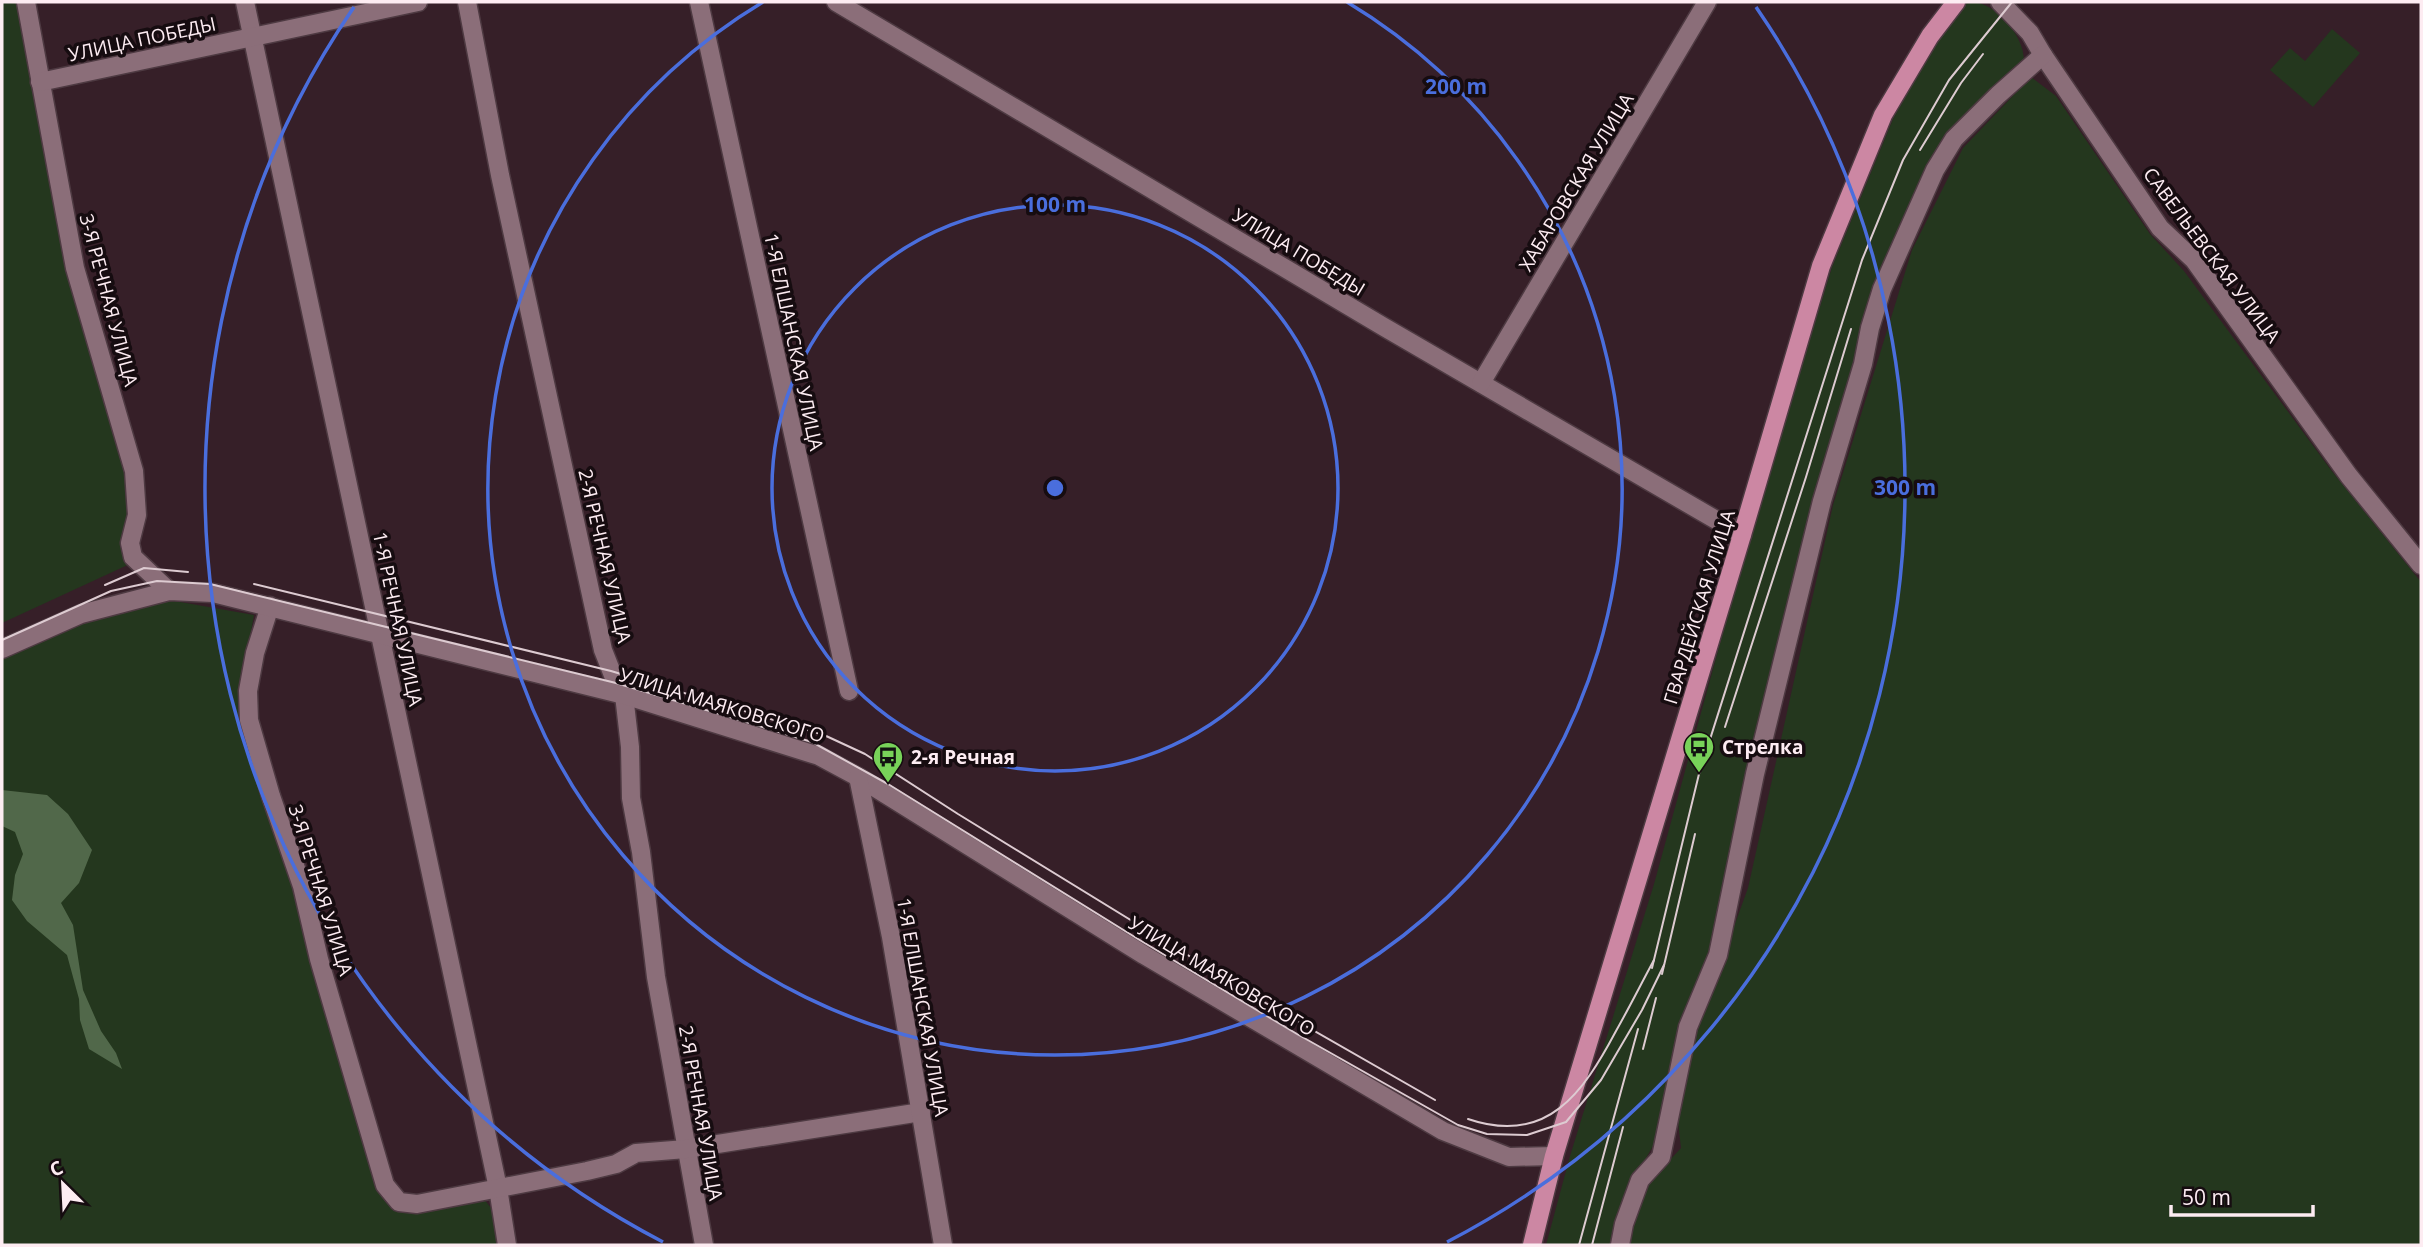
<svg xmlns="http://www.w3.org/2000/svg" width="2423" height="1247" font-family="'Open Sans',sans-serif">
  <rect width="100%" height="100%" fill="#361f28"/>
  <g fill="#24371e">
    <polygon points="2,2 19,2 130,473 132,563 2,623"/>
    <path d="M1971,2C1996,2 2024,36 2024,60L1962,124L1908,232L1807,563L1735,888L1653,1146L1628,1189L1614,1245H1546L1570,1156L1654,884L1749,538L1832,267L1893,119L1935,42L1966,4Z"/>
    <polygon points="2332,29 2360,53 2313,107 2270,70 2290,48 2305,61"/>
    <polygon points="2031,77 2056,96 2150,234 2184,271 2331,470 2421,582 2421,1245 1629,1245 1644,1188 1681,1148 1677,1113 1697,1028 1748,888 1833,505 1912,250 1963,148"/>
    <polygon points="169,600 254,615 241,687 295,887 396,1203 410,1212 484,1199 491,1208 497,1245 2,1245 2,659 82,620"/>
  </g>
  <polygon fill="#51684a" points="2,790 47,795 68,814 92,850 79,883 61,903 73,925 83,990 101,1031 116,1053 122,1069 89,1049 80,1020 79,999 67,955 27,921 12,900 15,875 23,854 15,832 2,826"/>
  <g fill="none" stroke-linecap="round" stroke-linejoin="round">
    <g stroke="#4e3a42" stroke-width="21">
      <g id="minor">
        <polyline points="26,2 75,268 134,471 137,515 130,543 133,557 169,591"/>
        <polyline points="245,2 498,1188 507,1245"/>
        <polyline points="467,2 500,175 603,650 616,683 624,695 630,747 631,798 641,852 656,977 704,1245"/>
        <polyline points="699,2 849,691"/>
        <polyline points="836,2 1384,327 1742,535"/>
        <polyline points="2000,2 2030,33 2043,55 2160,228 2194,260 2349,476 2421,565"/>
        <polyline points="40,82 418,2"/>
        <polyline points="1481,383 1707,2"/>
        <polyline points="270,606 255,653 248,691 249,720 271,796 302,886 319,959 385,1185 399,1202 417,1204 587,1171 616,1164 636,1153 686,1149 921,1112"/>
        <polyline points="2,649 81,614 169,591 213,593 624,695 819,756 858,777 1144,955 1443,1131 1509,1157 1554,1156"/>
        <polyline points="858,777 891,937 943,1245"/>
        <polyline points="1620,1245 1624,1224 1640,1180 1661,1157 1688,1027 1718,955 1755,774 1822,501 1863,364 1870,328 1882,289 1935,170 1954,139 1998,95 2043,55"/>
      </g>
    </g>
    <g stroke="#4e3a42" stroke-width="21">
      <polyline id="major" points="1532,1245 1554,1156 1742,535 1821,266 1883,115 1930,36 1956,2"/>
    </g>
    <use href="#minor" stroke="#8b6e79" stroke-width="18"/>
    <use href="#major" stroke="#cc87a3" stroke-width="18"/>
    <g stroke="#ddcbd1" stroke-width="2">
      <polyline points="1920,150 1961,83 1983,54"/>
      <polyline points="254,584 611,671 824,735 865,754 958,814 1269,1005 1435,1100"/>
      <polyline points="105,585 144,568 188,572"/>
      <polyline points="2,640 111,591 157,581 210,584 616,683 812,742 888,784 1138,939 1297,1034 1458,1125 1487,1134 1527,1135 1566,1122 1601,1080 1642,1010 1664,965"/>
      <polyline points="1725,727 1806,477 1851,329"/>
      <polyline points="1652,968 1699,774 1862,260 1903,160 1949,80 2012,2"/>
      <polyline points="1662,974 1695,834"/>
      <polyline points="1643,1049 1656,998"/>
      <path d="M1468,1119C1547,1146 1583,1093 1616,1031C1629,1008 1641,984 1654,960"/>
      <polyline points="1579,1245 1638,1029"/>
      <polyline points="1592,1245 1623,1127"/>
    </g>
  </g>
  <g fill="none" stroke="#4a6edd" stroke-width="3.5">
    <circle cx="1055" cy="488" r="283"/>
    <path d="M1347 2A567 567 0 1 1 763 2"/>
    <path d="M663 1242A850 850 0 0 1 354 7M1756 7A850 850 0 0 1 1447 1242"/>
  </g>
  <defs>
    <g id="bus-pin" transform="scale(1.575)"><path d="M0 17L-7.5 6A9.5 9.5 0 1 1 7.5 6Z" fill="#78d259" stroke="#160c10"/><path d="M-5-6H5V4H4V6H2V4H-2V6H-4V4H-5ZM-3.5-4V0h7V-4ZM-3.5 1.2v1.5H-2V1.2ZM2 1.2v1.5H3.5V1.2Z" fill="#111"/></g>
  </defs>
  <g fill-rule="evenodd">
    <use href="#bus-pin" x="1699" y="747"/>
    <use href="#bus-pin" x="888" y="757"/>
  </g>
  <g text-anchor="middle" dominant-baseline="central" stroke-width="7" stroke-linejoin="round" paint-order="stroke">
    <g font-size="19" fill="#fdecf2" stroke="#160c10">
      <text transform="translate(142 39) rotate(-12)">УЛИЦА ПОБЕДЫ</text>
      <text transform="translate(1576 182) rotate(-59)">ХАБАРОВСКАЯ УЛИЦА</text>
      <text transform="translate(1299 252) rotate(31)">УЛИЦА ПОБЕДЫ</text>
      <text transform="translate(2212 255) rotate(53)">САВЕЛЬЕВСКАЯ УЛИЦА</text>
      <text transform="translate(109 300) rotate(75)">3-Я РЕЧНАЯ УЛИЦА</text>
      <text transform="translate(794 342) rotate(78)">1-Я ЕЛШАНСКАЯ УЛИЦА</text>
      <text transform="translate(605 556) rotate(77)">2-Я РЕЧНАЯ УЛИЦА</text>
      <text transform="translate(1699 607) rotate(-73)">ГВАРДЕЙСКАЯ УЛИЦА</text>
      <text transform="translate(398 619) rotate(78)">1-Я РЕЧНАЯ УЛИЦА</text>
      <text transform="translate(722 705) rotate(17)">УЛИЦА МАЯКОВСКОГО</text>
      <text transform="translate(321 890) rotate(73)">3-Я РЕЧНАЯ УЛИЦА</text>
      <text transform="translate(1222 976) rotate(31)">УЛИЦА МАЯКОВСКОГО</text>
      <text transform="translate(923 1007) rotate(80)">1-Я ЕЛШАНСКАЯ УЛИЦА</text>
      <text transform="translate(701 1113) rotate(80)">2-Я РЕЧНАЯ УЛИЦА</text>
    </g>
    <g font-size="19" font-weight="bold" fill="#fdecf2" stroke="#160c10" text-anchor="start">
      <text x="1722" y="747">Стрелка</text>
      <text x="911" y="757">2-я Речная</text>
    </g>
  </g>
  <circle cx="1055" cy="488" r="10" fill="#4a6edd" stroke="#160c10" stroke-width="3.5"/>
  <g font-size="21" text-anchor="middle" font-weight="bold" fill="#4a6edd" stroke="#160c10" stroke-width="7" stroke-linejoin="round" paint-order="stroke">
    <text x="1456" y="94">200 m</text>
    <text x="1055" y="212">100 m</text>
    <text x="1905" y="495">300 m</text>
  </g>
  <rect width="2423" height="1247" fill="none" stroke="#fdecf2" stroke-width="7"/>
  <g transform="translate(63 1184) rotate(336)" stroke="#160c10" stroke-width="5" paint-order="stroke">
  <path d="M0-5L12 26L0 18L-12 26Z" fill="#fdecf2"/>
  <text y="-10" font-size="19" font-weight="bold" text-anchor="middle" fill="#fdecf2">С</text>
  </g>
  <path d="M2171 1205v10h142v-10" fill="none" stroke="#fdecf2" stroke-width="3.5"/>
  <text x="2182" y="1205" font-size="21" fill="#fdecf2" stroke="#160c10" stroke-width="5" paint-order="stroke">50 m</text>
</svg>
